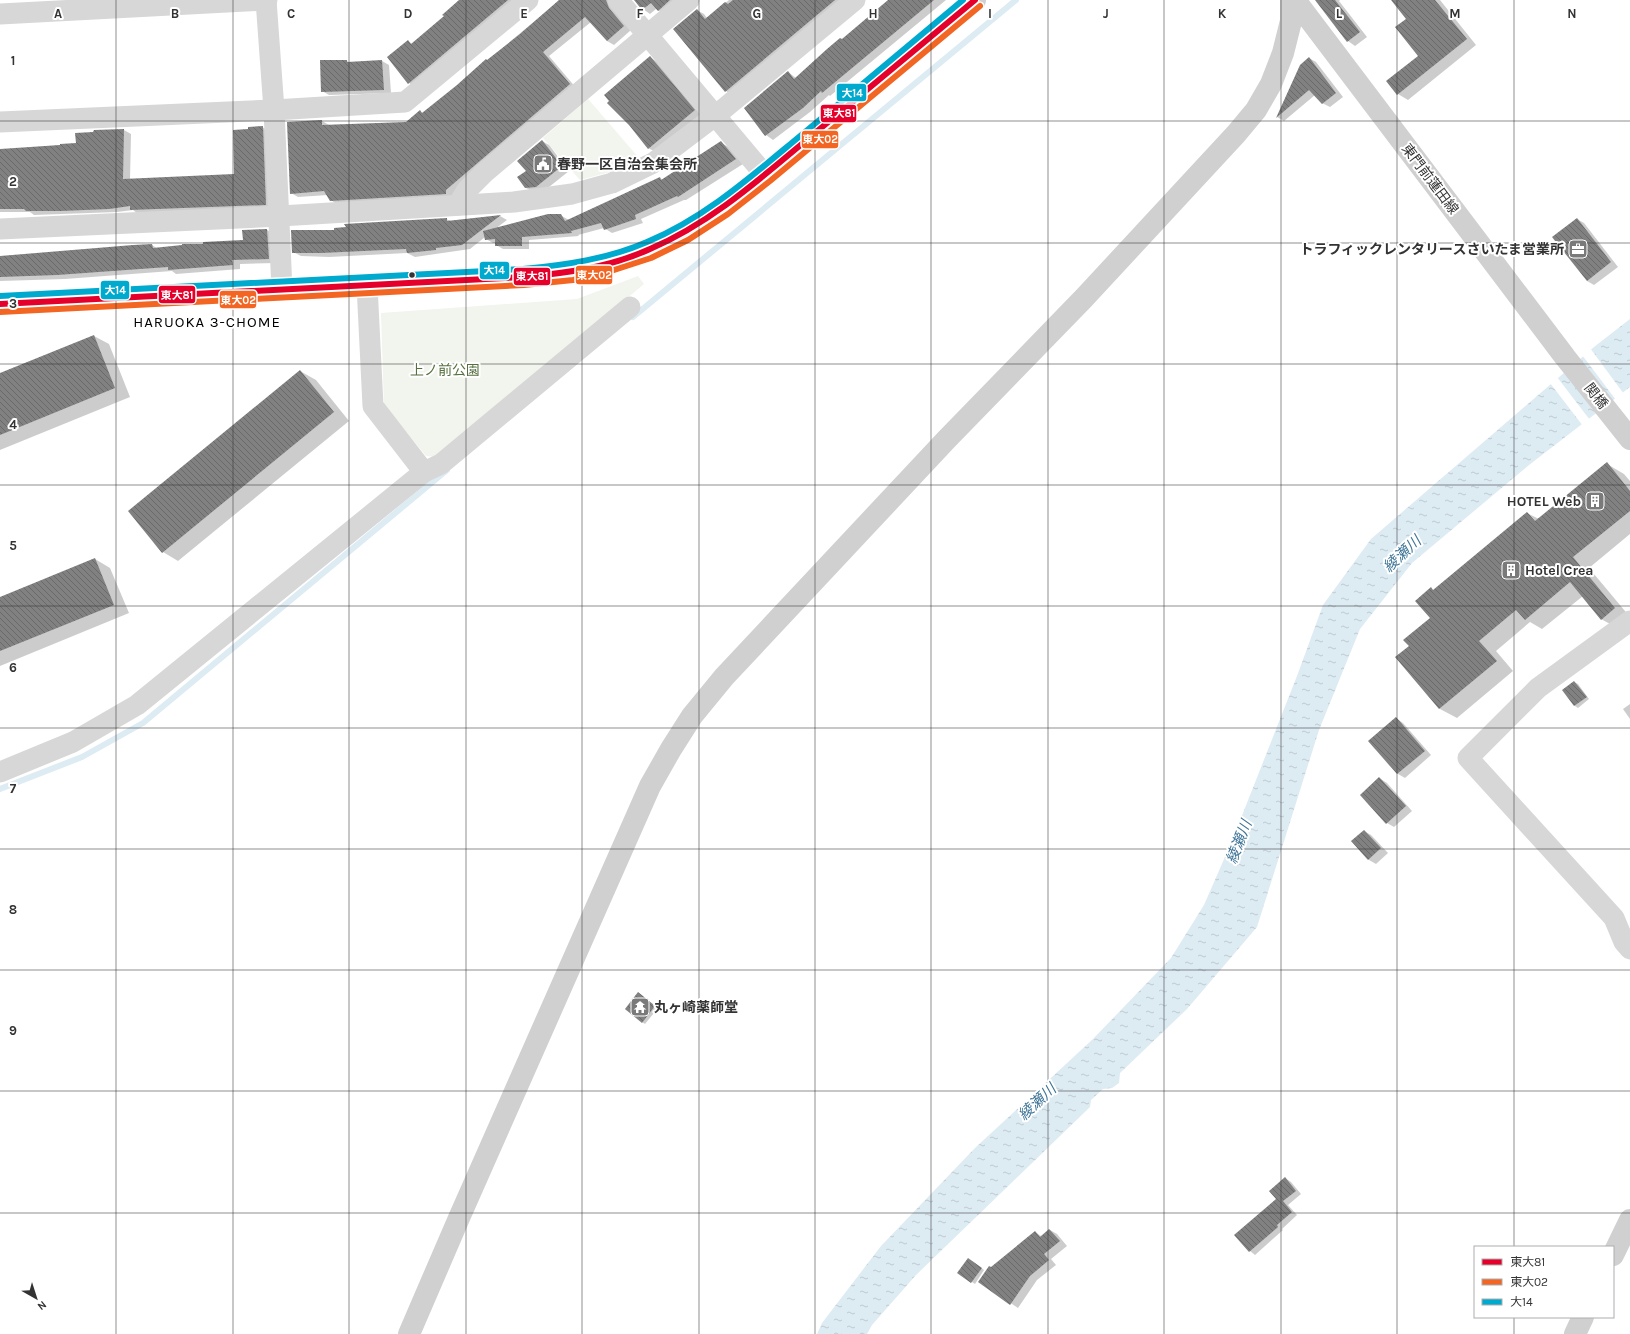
<svg xmlns="http://www.w3.org/2000/svg" width="1630" height="1334" font-family="Karla,'Noto Sans JP',sans-serif">
  <defs>
    <pattern id="water-ripples" width="26" height="14" patternUnits="userSpaceOnUse"><rect width="26" height="14" fill="#ddebf3"/><path d="M2 4q2-2 4 0t4 0M15 11q2-2 4 0t4 0" fill="none" stroke="#becad1"/></pattern>
    <pattern id="building-back-hatch" width="6" height="6" patternUnits="userSpaceOnUse"><rect width="6" height="6" fill="#818181"/><path d="M-1 5l2 2M0 0l6 6M5-1l2 2" fill="none" stroke="#6a6a6a"/></pattern>
  </defs>
  <rect width="100%" height="100%" fill="#fff"/>
  <g fill="#f1f5ed">
    <polygon points="588,99 638,157 610,172 580,180 543,138"/>
    <polygon points="638,276 644,284 437,457 426,456 384,405 381,313 577,299"/>
  </g>
  <polygon fill="url(#water-ripples)" points="1630,319 1630,387 1529,465 1412,563 1360,629 1319,730 1257,927 1187,1009 1120,1073 1119,1083 1112,1088 1103,1089 1091,1100 1090,1107 916,1275 872,1325 867,1334 817,1334 822,1323 881,1246 975,1148 1093,1039 1171,958 1204,905 1232,841 1297,676 1323,605 1371,539 1594,347"/>
  <g fill="#fff">
    <polygon points="1590,348 1624,394 1616,400 1582,355"/>
    <polygon points="1557,377 1590,420 1583,426 1550,383"/>
  </g>
  <g fill="#0003">
    <polygon points="461,0 521,0 416,87 409,83 408,41 412,44 445,16"/>
    <polygon points="560,0 614,0 631,30 614,45 607,41 591,22 549,56 577,89 453,198 338,205 331,200 328,195 298,197 291,193 322,121 329,125 407,123 420,112 423,113 458,85"/>
    <polygon points="635,0 682,0 666,14 656,9 650,14 643,9"/>
    <polygon points="729,0 846,0 733,96 726,91 697,10 704,14 707,18"/>
    <polygon points="893,0 946,0 830,96 829,95 810,112 773,140 766,135 745,108 788,72 796,78"/>
    <polygon points="1316,0 1340,0 1339,1 1367,37 1355,46 1348,41"/>
    <polygon points="1392,0 1440,0 1476,45 1408,100 1398,94 1419,56 1407,19"/>
    <polygon points="650,57 657,62 701,115 656,152 648,148 630,124"/>
    <polygon points="1309,58 1316,62 1343,97 1330,107 1322,103 1315,95 1284,121 1277,117 1301,66"/>
    <polygon points="347,61 350,63 382,61 389,65 391,93 329,95 322,91"/>
    <polygon points="262,127 270,132 273,208 138,214 133,210 117,212 34,215 30,212 0,212 0,150 77,144 124,130 131,134 130,180 235,175"/>
    <polygon points="542,141 549,145 569,171 544,191 534,192 526,188 527,171"/>
    <polygon points="721,143 729,147 743,164 686,200 684,200 641,219 643,223 612,233 604,228 578,235 579,236 529,240 529,249 503,249 496,245 496,243 493,243 486,239 485,237 470,249 415,257 407,253 329,257 301,256 293,252 335,231 446,219 451,221 500,216 507,220 495,229 560,215 569,220 660,178 663,180"/>
    <polygon points="1577,219 1584,223 1618,267 1594,285 1587,281"/>
    <polygon points="267,230 274,234 276,263 240,264 240,269 176,274 172,271 65,279 0,281 0,257 152,245 158,249 204,245 244,241"/>
    <polygon points="94,336 109,344 130,397 0,450 0,374"/>
    <polygon points="300,371 316,380 349,421 178,561 163,552 129,511"/>
    <polygon points="1607,464 1624,474 1630,481 1630,534 1589,568 1630,617 1619,629 1601,619 1583,596 1542,629 1530,622 1496,651 1513,671 1457,718 1440,709 1396,657 1410,646 1432,618 1431,589 1434,591 1527,513 1539,519"/>
    <polygon points="95,559 110,568 129,613 0,666 0,598"/>
    <polygon points="1574,682 1578,684 1589,699 1578,708 1575,706 1563,690"/>
    <polygon points="1630,704 1630,719 1623,709"/>
    <polygon points="1396,718 1403,723 1431,755 1405,778 1398,774 1369,741"/>
    <polygon points="1379,778 1387,783 1412,811 1394,827 1387,823"/>
    <polygon points="1364,831 1371,835 1388,853 1376,864 1369,860 1352,841"/>
    <polygon points="639,993 658,1008 645,1024 642,1022"/>
    <polygon points="1285,1178 1291,1182 1301,1194 1288,1205 1297,1215 1282,1229 1283,1230 1255,1255 1250,1251 1278,1199"/>
    <polygon points="1050,1230 1057,1234 1067,1246 1051,1259 1056,1265 1037,1280 1018,1308 979,1282 991,1268 1035,1232 1041,1236"/>
    <polygon points="972,1261 984,1270 975,1284 972,1282"/>
  </g>
  <g fill="none" stroke-linecap="round" stroke-linejoin="round">
    <g stroke="#ddebf3" stroke-width="6">
      <polyline points="633,317 1016,0"/>
      <polyline points="0,789 82,757 143,723 447,470"/>
    </g>
  </g>
  <g fill="url(#building-back-hatch)">
    <polygon points="459,0 508,0 408,84 387,57 408,40 411,44 444,16 442,15"/>
    <polygon points="559,0 606,0 609,8 624,26 607,41 585,17 543,52 570,84 446,190 446,194 330,201 324,191 290,194 287,122 322,120 322,125 406,122 420,110 422,113 457,85 486,59 487,60 520,34"/>
    <polygon points="634,0 670,0 658,11 651,3 642,10"/>
    <polygon points="733,0 835,0 725,92 673,29 697,9 705,19 725,2 728,4"/>
    <polygon points="888,0 934,0 822,93 821,91 803,108 765,136 744,108 788,71 794,79 827,49 840,38 842,39"/>
    <polygon points="1315,0 1335,0 1360,32 1347,42"/>
    <polygon points="1391,0 1435,0 1467,39 1397,95 1386,81 1418,56 1395,27 1406,19"/>
    <polygon points="650,56 695,110 648,149 629,125 607,103 609,101 604,95"/>
    <polygon points="1309,57 1336,93 1322,104 1309,90 1276,118 1300,65"/>
    <polygon points="320,60 347,60 347,62 382,60 384,90 321,92"/>
    <polygon points="263,126 266,205 130,210 130,206 109,209 61,211 26,211 24,209 0,209 0,149 60,145 60,144 76,143 75,133 93,132 94,130 124,129 123,179 234,174 233,130 248,129 248,127"/>
    <polygon points="542,140 562,166 536,187 525,188 517,177 526,171 517,161"/>
    <polygon points="721,141 736,159 678,197 677,196 635,215 636,219 604,230 601,223 571,231 572,233 522,237 522,246 495,246 495,239 485,240 483,231 548,214 561,214 565,221 660,177 661,180"/>
    <polygon points="501,215 462,245 436,248 436,250 407,253 406,249 321,253 292,253 291,230 334,230 334,228 346,227 344,224 447,218 447,221"/>
    <polygon points="1577,218 1611,262 1587,281 1552,237"/>
    <polygon points="267,229 269,259 232,260 233,265 168,270 168,267 57,275 0,277 0,256 133,245 152,244 153,248 182,245 182,244 203,244 203,242 243,240 242,230"/>
    <polygon points="94,335 115,388 0,435 0,373"/>
    <polygon points="300,370 334,412 162,553 128,511"/>
    <polygon points="1607,462 1630,491 1630,511 1573,557 1615,608 1601,620 1570,582 1525,620 1516,610 1479,641 1497,661 1439,709 1395,657 1409,646 1403,640 1430,618 1415,601 1431,587 1433,590 1527,512 1535,521"/>
    <polygon points="95,558 114,605 0,651 0,597"/>
    <polygon points="1574,681 1587,697 1574,706 1562,690"/>
    <polygon points="1396,717 1425,751 1397,774 1368,741"/>
    <polygon points="1379,777 1406,806 1386,824 1360,795"/>
    <polygon points="1364,830 1381,848 1368,860 1351,841"/>
    <polygon points="638,992 655,1006 642,1023 625,1009"/>
    <polygon points="1285,1177 1296,1191 1283,1201 1292,1212 1277,1225 1278,1227 1249,1252 1234,1235 1276,1199 1269,1191"/>
    <polygon points="1049,1229 1060,1241 1044,1254 1049,1260 1030,1276 1010,1305 978,1282 989,1266 991,1267 1035,1231 1040,1237"/>
    <polygon points="968,1258 982,1268 971,1283 957,1273"/>
  </g>
  <g fill="none" stroke-linecap="round" stroke-linejoin="round">
    <g stroke="#d7d7d7" stroke-width="21">
      <polyline points="266,0 274,110 282,290"/>
      <polyline points="618,0 765,175"/>
      <polyline points="0,14 267,0"/>
      <polyline points="0,122 274,110 405,102 528,0"/>
      <polyline points="458,205 467,190 484,173 689,0"/>
      <polyline points="0,229 280,216 514,202 572,194 612,183 653,163 715,116 855,0"/>
      <polyline points="367,285 373,406 424,472"/>
      <polyline points="1630,621 1538,688 1468,758 1614,918 1624,942 1630,949"/>
      <polyline points="0,772 73,742 137,705 424,472 441,464 630,307"/>
    </g>
    <g stroke="#d0d0d0" stroke-width="22">
      <polyline points="1295,0 1565,357 1630,439"/>
      <polyline points="0,304 524,277 572,272 609,263 649,250 684,233 723,208 765,175 975,0"/>
      <polyline points="1613,1255 1630,1220"/>
      <polyline points="409,1334 459,1218 650,786 671,749 692,716 724,677 946,440 1084,298 1236,134 1256,110 1271,84 1283,53 1291,21 1291,0"/>
      <polyline points="1575,1334 1583,1317"/>
    </g>
    <g stroke="#fff" stroke-width="9">
      <path id="bus-1" d="M0,304L524,277C567,273 611,267 650,249C713,222 763,176 815,133C868,89 922,44 975,0"/>
    </g>
    <g stroke="#fff" stroke-width="9">
      <polyline id="bus-2" points="0,312 524,285 573,280 611,271 651,258 688,240 728,214 770,181 980,6"/>
    </g>
    <g stroke="#fff" stroke-width="9">
      <path id="bus-3" d="M0,296L523,269C565,265 608,259 647,242C707,217 755,173 805,132C857,88 910,44 963,0"/>
    </g>
    <use href="#bus-1" stroke="#e4002b" stroke-width="6"/>
    <use href="#bus-2" stroke="#f26522" stroke-width="6"/>
    <use href="#bus-3" stroke="#00a9ce" stroke-width="6"/>
  </g>
  <path fill="none" stroke="#333" stroke-width="1" stroke-opacity="0.55" d="M116,0V1334M233,0V1334M349,0V1334M466,0V1334M582,0V1334M699,0V1334M815,0V1334M931,0V1334M1048,0V1334M1164,0V1334M1281,0V1334M1397,0V1334M1514,0V1247M0,121H1630M0,243H1630M0,364H1630M0,485H1630M0,606H1630M0,728H1630M0,849H1630M0,970H1630M0,1091H1630M0,1213H1630M1514,1317V1334"/>
  <defs>
    <g id="civic-square" transform="scale(1)"><rect x="-9" y="-9" width="18" height="18" rx="4" fill="#7a7a7a" stroke="#fff"/><path d="M-.6-6.5H3V-4.5H.6V-3L4-1V1h2V6H-6V1h2V-1L-.6-3ZM-1.2 2.5V6h2.4V2.5Z" fill="#fff"/></g>
    <g id="office-square" transform="scale(1)"><rect x="-9" y="-9" width="18" height="18" rx="4" fill="#7a7a7a" stroke="#fff"/><path d="M-6-3h4V-5.5h4V-3h4V5H-6ZM-1-4.5V-3h2v-1.5ZM-6 0V1H6V0Z" fill="#fff"/></g>
    <g id="building-square" transform="scale(1)"><rect x="-9" y="-9" width="18" height="18" rx="4" fill="#7a7a7a" stroke="#fff"/><path d="M-4-6H4V6H1V3H-1V6H-4ZM-2.5-4.3h1.7v1.8h-1.7ZM.8-4.3h1.7v1.8H.8ZM-2.5-1h1.7V.8h-1.7ZM.8-1h1.7V.8H.8Z" fill="#fff"/></g>
    <g id="temple-square" transform="scale(1)"><rect x="-9" y="-9" width="18" height="18" rx="4" fill="#7a7a7a" stroke="#fff"/><path d="M0-6L5-2H3V0L6.5 2.5H4V6H1.5V3h-3V6H-4V2.5H-6.5L-3 0V-2H-5Z" fill="#fff"/></g>
  </defs>
  <g fill-rule="evenodd">
    <use href="#civic-square" x="543" y="164"/>
    <use href="#office-square" x="1578" y="249"/>
    <use href="#building-square" x="1595" y="501"/>
    <use href="#building-square" x="1511" y="570"/>
    <use href="#temple-square" x="640" y="1007"/>
  </g>
  <circle fill="#333" stroke="#fff" stroke-width="1.5" cx="412" cy="275" r="3.5"/>
  <g text-anchor="middle" dominant-baseline="central" stroke-width="4" stroke-linejoin="round" paint-order="stroke">
    <g font-size="14" font-weight="bold" fill="#333" stroke="#fff" text-anchor="start">
      <text x="557" y="164">春野一区自治会集会所</text>
      <text x="1564" y="249" text-anchor="end">トラフィックレンタリースさいたま営業所</text>
      <text x="1581" y="501" text-anchor="end">HOTEL Web</text>
      <text x="1525" y="570">Hotel Crea</text>
      <text x="654" y="1007">丸ヶ崎薬師堂</text>
    </g>
    <g font-size="14" fill="#333" stroke="#fff">
      <text transform="translate(1430 179) rotate(53)">東門前蓮田線</text>
      <text transform="translate(1596 396) rotate(52)">関橋</text>
    </g>
    <g font-size="14" fill="#56703f" stroke="#fff">
      <text x="445" y="370">上ノ前公園</text>
    </g>
    <g font-size="15" letter-spacing="1" fill="#000" stroke="#fff">
      <text x="207" y="322">HARUOKA 3-CHOME</text>
    </g>
    <g font-size="15" font-style="italic" fill="#3f7597" stroke="#fff">
      <text transform="translate(1402 554) rotate(-43)">綾瀬川</text>
      <text transform="translate(1239 842) rotate(-69)">綾瀬川</text>
      <text transform="translate(1037 1102) rotate(-43)">綾瀬川</text>
    </g>
  </g>
  <g font-size="13" text-anchor="middle" font-weight="bold" fill="#333" stroke="#fff" stroke-width="4" stroke-linejoin="round" paint-order="stroke">
    <text x="58" y="18">A</text>
    <text x="175" y="18">B</text>
    <text x="291" y="18">C</text>
    <text x="408" y="18">D</text>
    <text x="524" y="18">E</text>
    <text x="640" y="18">F</text>
    <text x="757" y="18">G</text>
    <text x="873" y="18">H</text>
    <text x="990" y="18">I</text>
    <text x="1106" y="18">J</text>
    <text x="1222" y="18">K</text>
    <text x="1339" y="18">L</text>
    <text x="1455" y="18">M</text>
    <text x="1572" y="18">N</text>
    <text x="13" y="65">1</text>
    <text x="13" y="186">2</text>
    <text x="13" y="308">3</text>
    <text x="13" y="429">4</text>
    <text x="13" y="550">5</text>
    <text x="13" y="672">6</text>
    <text x="13" y="793">7</text>
    <text x="13" y="914">8</text>
    <text x="13" y="1035">9</text>
  </g>
  <g stroke="#fff" stroke-width="1.5">
    <rect x="836" y="83" width="31" height="19" rx="4" fill="#00a9ce"/>
    <rect x="820" y="104" width="37" height="19" rx="4" fill="#e4002b"/>
    <rect x="801" y="130" width="38" height="19" rx="4" fill="#f26522"/>
    <rect x="479" y="261" width="31" height="19" rx="4" fill="#00a9ce"/>
    <rect x="575" y="265" width="38" height="20" rx="4" fill="#f26522"/>
    <rect x="513" y="267" width="38" height="19" rx="4" fill="#e4002b"/>
    <rect x="100" y="280" width="30" height="20" rx="4" fill="#00a9ce"/>
    <rect x="158" y="285" width="38" height="19" rx="4" fill="#e4002b"/>
    <rect x="219" y="290" width="38" height="19" rx="4" fill="#f26522"/>
  </g>
  <g font-size="11" text-anchor="middle" font-weight="bold" fill="#fff">
    <text x="852" y="97">大14</text>
    <text x="839" y="117">東大81</text>
    <text x="820" y="143">東大02</text>
    <text x="494" y="274">大14</text>
    <text x="594" y="279">東大02</text>
    <text x="532" y="280">東大81</text>
    <text x="115" y="294">大14</text>
    <text x="177" y="299">東大81</text>
    <text x="238" y="304">東大02</text>
  </g>
  <rect x="1474" y="1246" width="140" height="72" fill="#ffffff" stroke="#adadad"/>
  <rect x="1482" y="1259" width="20" height="6" fill="#e4002b" stroke="#adadad"/>
  <text x="1510" y="1266" font-size="12" fill="#333333">東大81</text>
  <rect x="1482" y="1279" width="20" height="6" fill="#f26522" stroke="#adadad"/>
  <text x="1510" y="1286" font-size="12" fill="#333333">東大02</text>
  <rect x="1482" y="1299" width="20" height="6" fill="#00a9ce" stroke="#adadad"/>
  <text x="1510" y="1306" font-size="12" fill="#333333">大14</text>
  <g transform="translate(36 1298) rotate(141)" stroke="#ffffff" stroke-width="3" paint-order="stroke">
  <path d="M0-3L7 15L0 10L-7 15Z" fill="#333333"/>
  <text y="-6" font-size="11" font-weight="bold" text-anchor="middle" fill="#333333">N</text>
  </g>
</svg>
